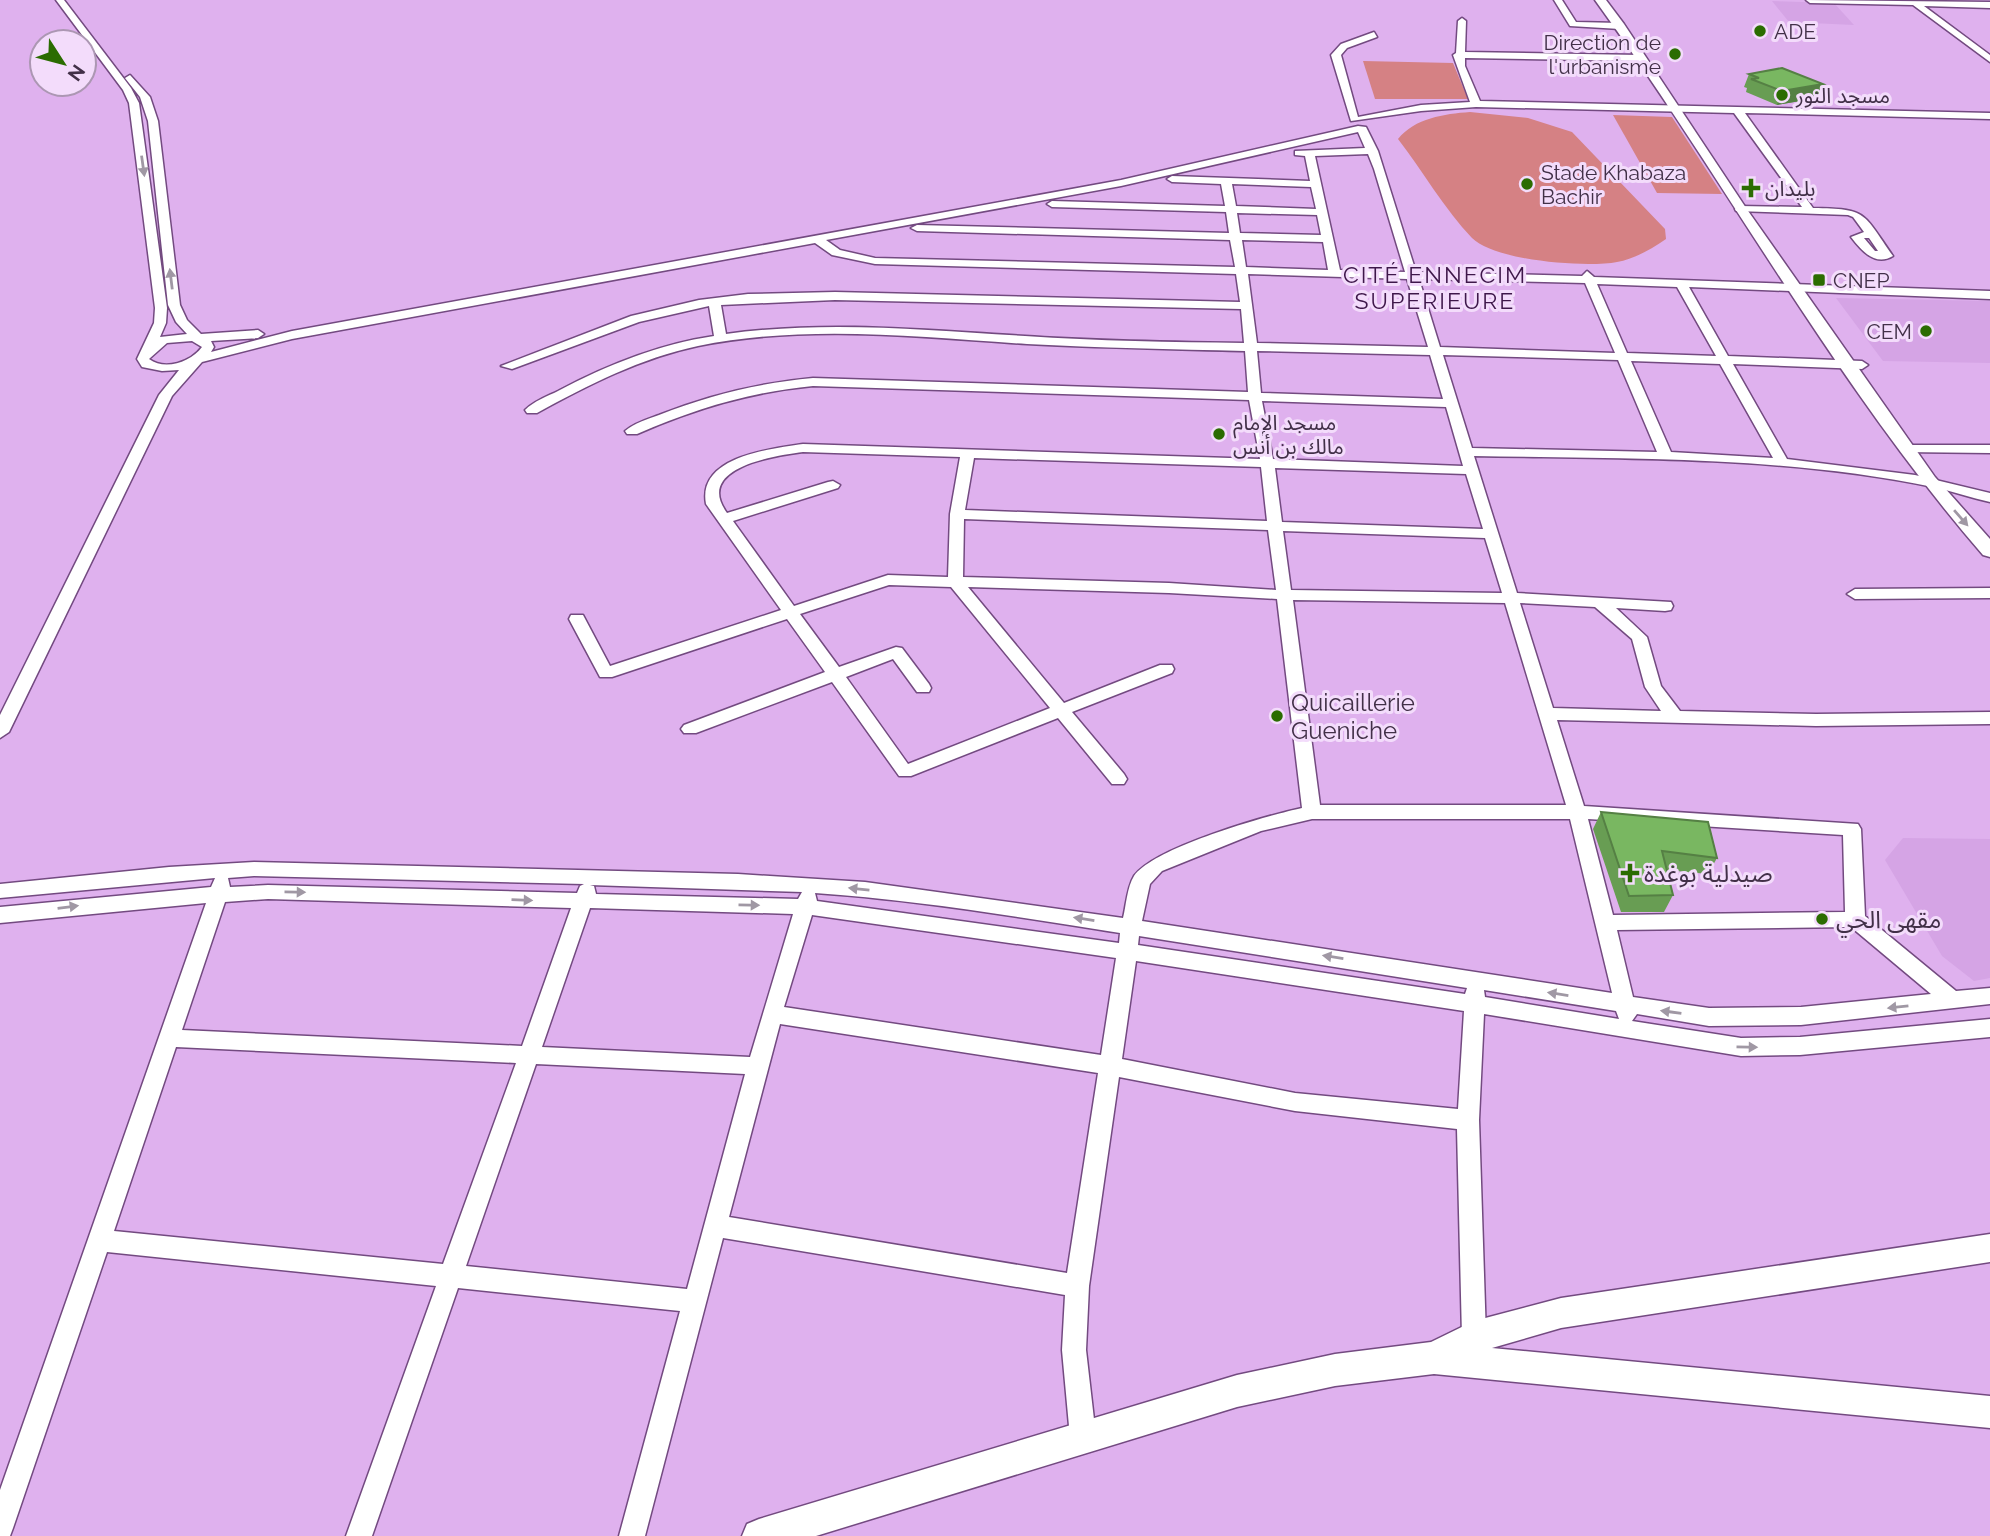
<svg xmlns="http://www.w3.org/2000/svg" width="1990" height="1536" font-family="Raleway,'Noto Sans Arabic',sans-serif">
  <rect width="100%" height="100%" fill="#dfb1ee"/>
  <g fill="#d5a4e5">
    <polygon points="1772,1 1834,3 1854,25 1789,22"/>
    <polygon points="1836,298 1990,301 1990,363 1883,361"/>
    <polygon points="1903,838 1990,839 1990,978 1974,981 1942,956 1885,860"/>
  </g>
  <g fill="#d58184">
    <polygon points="1363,61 1453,63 1468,99 1375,99"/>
    <path d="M1470,112L1528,118L1572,132L1665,229L1666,239C1651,249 1635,259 1617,262C1586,268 1495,261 1472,238C1445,210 1422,170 1398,139C1415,118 1444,114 1470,112Z"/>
    <polygon points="1613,115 1672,117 1722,194 1657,193"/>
  </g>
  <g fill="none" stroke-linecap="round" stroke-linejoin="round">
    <g stroke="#734a80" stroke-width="3">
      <g id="minor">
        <path d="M56,0H64L131,88L139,103L167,308L166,323L160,337L187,334L176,322L168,305L148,121L140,97L125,78L130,75L150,97L158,121L180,305L187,320L201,334L258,330L264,334L258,338L211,341L214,347L211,352L292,331L1121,180L1358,126L1366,127L1378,151L1416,272L1582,276L1587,271L1594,277L1990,291V299L1689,287L1728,356L1862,361L1868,365L1862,369L1733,364L1787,459L1915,475L1990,493V502C1971,498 1952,491 1933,487C1783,456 1627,459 1474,456L1517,593L1671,602L1673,606L1671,610L1665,611L1616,608L1647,637L1661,686L1680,711L1816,714L1990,712V724L1816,726L1557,720L1584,806L1858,824L1861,829L1865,916L1956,991L1990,988V1004L1801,1025L1709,1026L1637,1014L1632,1021L1741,1038L1800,1037L1990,1019V1037L1800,1055L1741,1056L1484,1014L1479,1120L1486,1337L1483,1346L1474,1349L1465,1346L1462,1337L1457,1129L1295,1111L1119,1077L1089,1286L1086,1350L1096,1437L1092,1446L1083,1450L1074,1446L1070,1437L1062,1350L1065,1295L723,1238L645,1536H619L680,1311L458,1288L372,1536H346L436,1286L107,1252L13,1528L10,1536H0V1490L206,903L0,923V907L211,887L215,878L0,898V884L169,867L254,862L738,874L865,882L1123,918C1126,906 1127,887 1134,876C1155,847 1266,816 1302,808L1277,599L1169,593L968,587L1064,703L1160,665H1172L1174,669L1172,673L1072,712L1124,774L1127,779L1124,784H1112L1058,718L911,776H899L832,682L696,733H684L681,729L684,725L825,672L787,619L612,677H600L569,619L571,615H583L610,666L781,610L706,504C697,457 769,449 803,444L1260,459L1249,400L813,386C750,392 695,409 637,434H627L625,431C634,423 648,419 659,415C709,395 759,383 813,378L1248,392L1245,351C1172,349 1099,348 1027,344C918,337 806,324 698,346C641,358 588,385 537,413H527L525,410C534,401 548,396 558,391C607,365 660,344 714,336L709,306L639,322L512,369L501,366L631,316L699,300L748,294L835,292L1240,302L1236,274L875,264L832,255L815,243L292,339L202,362L172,396L9,732L0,738V715L159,395L179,370L162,371L142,367L137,359L154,323L155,308L129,103L123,90ZM1358,132L1365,148L1295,151V155L1305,156L1310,181L1172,176L1167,179L1172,182L1221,184L1225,206L1052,201L1047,204L1052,207L1226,212L1229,233L917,225L911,228L917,231L1230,240L1235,267L875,258L840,250L826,240L1121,186ZM1368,154L1374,169L1405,272L1340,270L1315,156ZM1232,184L1311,187L1316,209L1236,206ZM1237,213L1317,215L1321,235L1240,233ZM1242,240L1323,242L1328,270L1246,267ZM1248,274L1407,279L1428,347L1257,343ZM1419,279L1585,283L1615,353L1440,347ZM1597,284L1677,287L1716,356L1627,353ZM835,300L1241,309L1244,343C1171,342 1098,341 1025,336C926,330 826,320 726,334L721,305ZM192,341L202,347C191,362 165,371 149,359L167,343ZM1257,351L1430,355L1443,399L1261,393ZM1443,355L1618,360L1657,452L1472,448ZM1631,361L1720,364L1773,458L1671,452ZM1262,401L1446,407L1463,466L1273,459ZM803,452L960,457L950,514L948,577L888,575L794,606L733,521L838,488L840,485L833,481L828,482L727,513C694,468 773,456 803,452ZM974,458L1261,467L1267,521L965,510ZM1275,468L1466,474L1483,529L1282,522ZM964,519L1268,530L1276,590L1169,583L963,577ZM1283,531L1485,538L1502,593L1291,590ZM889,585L951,587L1050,708L908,764L846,677L893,659L917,692H929L931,688L929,684L902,648L896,647L839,667L800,614ZM1293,600L1505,603L1566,805H1320ZM1520,603L1595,607L1632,639L1645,687L1661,711L1553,708ZM1312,819H1570L1612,993L1142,921L1150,884L1162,871L1261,831ZM1588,819L1843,835L1845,912L1613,915ZM254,876L584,884L580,886L577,893L268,885L230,887L228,878ZM590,885L802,892L798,899L596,894L594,886ZM815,893C917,900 1019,917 1120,933L1119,943L817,901ZM268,899L571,908L522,1046L182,1030L225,902ZM590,908L793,914L750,1057L542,1047ZM812,915L1116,958L1101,1055L784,1007ZM1851,927L1931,994L1801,1007L1709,1008L1633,997L1617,930ZM1139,936L1467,988L1465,994L1138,945ZM1136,961L1464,1011L1458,1109L1295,1093L1122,1059ZM1484,990L1616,1011L1619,1019L1485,997ZM780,1024L1098,1073L1067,1273L729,1217ZM176,1047L516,1063L443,1264L114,1231ZM536,1064L745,1074L687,1289L466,1266Z"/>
        <polygon points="1554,0 1562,0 1576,22 1620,23 1624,26 1620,29 1570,26"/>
        <polygon points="1806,0 1990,2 1990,8 1924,6 1990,55 1990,62 1913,5 1810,3"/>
        <path d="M1462,18L1466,21L1465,52L1640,55L1645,58L1640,61L1465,58V66L1480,101L1990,113V119L1745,113L1813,208C1868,209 1862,212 1893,256C1875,267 1861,250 1851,237L1864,232L1853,217L1848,215L1736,211L1735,209L1740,206L1802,207L1734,113L1476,107L1421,111L1351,121L1331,55L1341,44L1374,32L1377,37L1347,48L1341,55L1358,117L1421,105L1470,102L1453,55L1456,53L1458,21ZM1864,238H1869L1878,251H1875Z"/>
        <polygon points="1907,445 1990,445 1990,453 1902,452 1902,446"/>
        <polygon points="1990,588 1990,598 1855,599 1847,594 1855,589"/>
      </g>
    </g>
    <g stroke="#734a80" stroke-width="3">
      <g id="tertiary">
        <path d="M1595,0H1606L1624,24L1746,208L1935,477L1990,539V557L1983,555C1835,384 1727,183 1595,0Z"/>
        <polygon points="1990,1234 1990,1262 1561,1328 1492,1348 1990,1396 1990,1428 1434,1374 1335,1386 1237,1407 816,1536 742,1536 747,1524 759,1519 1237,1375 1335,1354 1431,1342 1474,1321 1561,1298"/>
      </g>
    </g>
    <use href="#minor" fill="#fff" fill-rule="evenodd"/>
    <use href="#tertiary" fill="#fff" fill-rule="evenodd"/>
  </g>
  <g fill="#689d53">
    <polygon points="1749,74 1818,98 1777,105 1746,92 1747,88 1744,87"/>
    <polygon points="1601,812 1717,858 1708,874 1666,870 1673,895 1664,912 1621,912 1593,829"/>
  </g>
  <polygon fill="#558044" points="1823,84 1818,98 1777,105 1782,91"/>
  <g fill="#79b761" stroke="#558044" stroke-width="2">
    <polygon points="1782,68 1823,84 1782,91 1751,79 1759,78 1749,74"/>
    <polygon points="1601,812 1708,822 1717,858 1662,851 1673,895 1629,896"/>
  </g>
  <defs><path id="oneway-solid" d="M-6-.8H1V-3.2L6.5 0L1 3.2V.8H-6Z" transform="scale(1.75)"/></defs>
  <g fill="#a098a4">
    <use href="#oneway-solid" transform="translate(143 166) rotate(82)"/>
    <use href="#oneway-solid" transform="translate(171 279) rotate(-97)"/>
    <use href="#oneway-solid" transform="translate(1961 518) rotate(49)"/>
    <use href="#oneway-solid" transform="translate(859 889) rotate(-174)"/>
    <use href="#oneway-solid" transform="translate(295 892) rotate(1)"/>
    <use href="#oneway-solid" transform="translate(522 900) rotate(2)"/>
    <use href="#oneway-solid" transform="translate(749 905) rotate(1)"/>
    <use href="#oneway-solid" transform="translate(68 907) rotate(-7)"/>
    <use href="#oneway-solid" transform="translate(1084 919) rotate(-171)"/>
    <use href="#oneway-solid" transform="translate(1333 957) rotate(-171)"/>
    <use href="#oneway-solid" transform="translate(1558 994) rotate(-171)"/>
    <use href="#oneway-solid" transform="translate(1898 1007) rotate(174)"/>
    <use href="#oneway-solid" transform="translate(1671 1012) rotate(-172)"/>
    <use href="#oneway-solid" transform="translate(1747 1047) rotate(1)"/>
  </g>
  <g fill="#2b6c01" stroke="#f3dcfb" stroke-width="2.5">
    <circle cx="1760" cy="31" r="7"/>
    <circle cx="1675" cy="54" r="7"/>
    <circle cx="1782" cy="95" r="7"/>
    <circle cx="1527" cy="184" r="7"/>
    <path d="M1747.5 177.5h7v7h7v7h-7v7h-7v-7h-7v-7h7z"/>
    <rect x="1812" y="273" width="14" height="14" rx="3.5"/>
    <circle cx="1926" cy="331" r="7"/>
    <circle cx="1219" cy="434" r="7"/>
    <circle cx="1277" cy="716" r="7"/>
    <path d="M1626.5 862.5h7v7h7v7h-7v7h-7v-7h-7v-7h7z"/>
    <circle cx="1822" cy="919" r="7"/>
  </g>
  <g text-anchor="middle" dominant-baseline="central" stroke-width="6" stroke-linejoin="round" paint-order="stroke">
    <g font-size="21" fill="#423048" stroke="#f3dcfb" text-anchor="start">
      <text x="1774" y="31">ADE</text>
      <text x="1661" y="42" text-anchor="end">Direction de<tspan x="1661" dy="24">l'urbanisme</tspan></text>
      <text x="1796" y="95">مسجد النور</text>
      <text x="1541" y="172">Stade Khabaza<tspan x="1541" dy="24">Bachir</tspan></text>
      <text x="1765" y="188">بليدان</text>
      <text x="1833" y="280">CNEP</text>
      <text x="1912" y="331" text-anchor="end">CEM</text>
      <text x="1233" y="422">مسجد الإمام<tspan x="1233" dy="24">مالك بن أنس</tspan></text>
    </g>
    <g font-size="23" letter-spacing="2" fill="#3e174a" stroke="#f3dcfb">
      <text x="1435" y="274">CITÉ ENNECIM<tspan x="1435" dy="26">SUPERIEURE</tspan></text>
    </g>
    <g font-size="24" fill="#423048" stroke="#f3dcfb" text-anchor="start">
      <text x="1291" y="702">Quicaillerie<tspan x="1291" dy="28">Gueniche</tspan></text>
      <text x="1644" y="873">صيدلية بوغدة</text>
      <text x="1836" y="919">مقهى الحي</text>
    </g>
  </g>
  <g transform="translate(63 63) rotate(126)"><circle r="33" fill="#f3dcfb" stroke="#ac97b3" stroke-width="2"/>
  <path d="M0-5L12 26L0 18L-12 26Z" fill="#2b6c01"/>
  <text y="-10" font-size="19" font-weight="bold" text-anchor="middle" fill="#423048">N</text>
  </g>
</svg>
